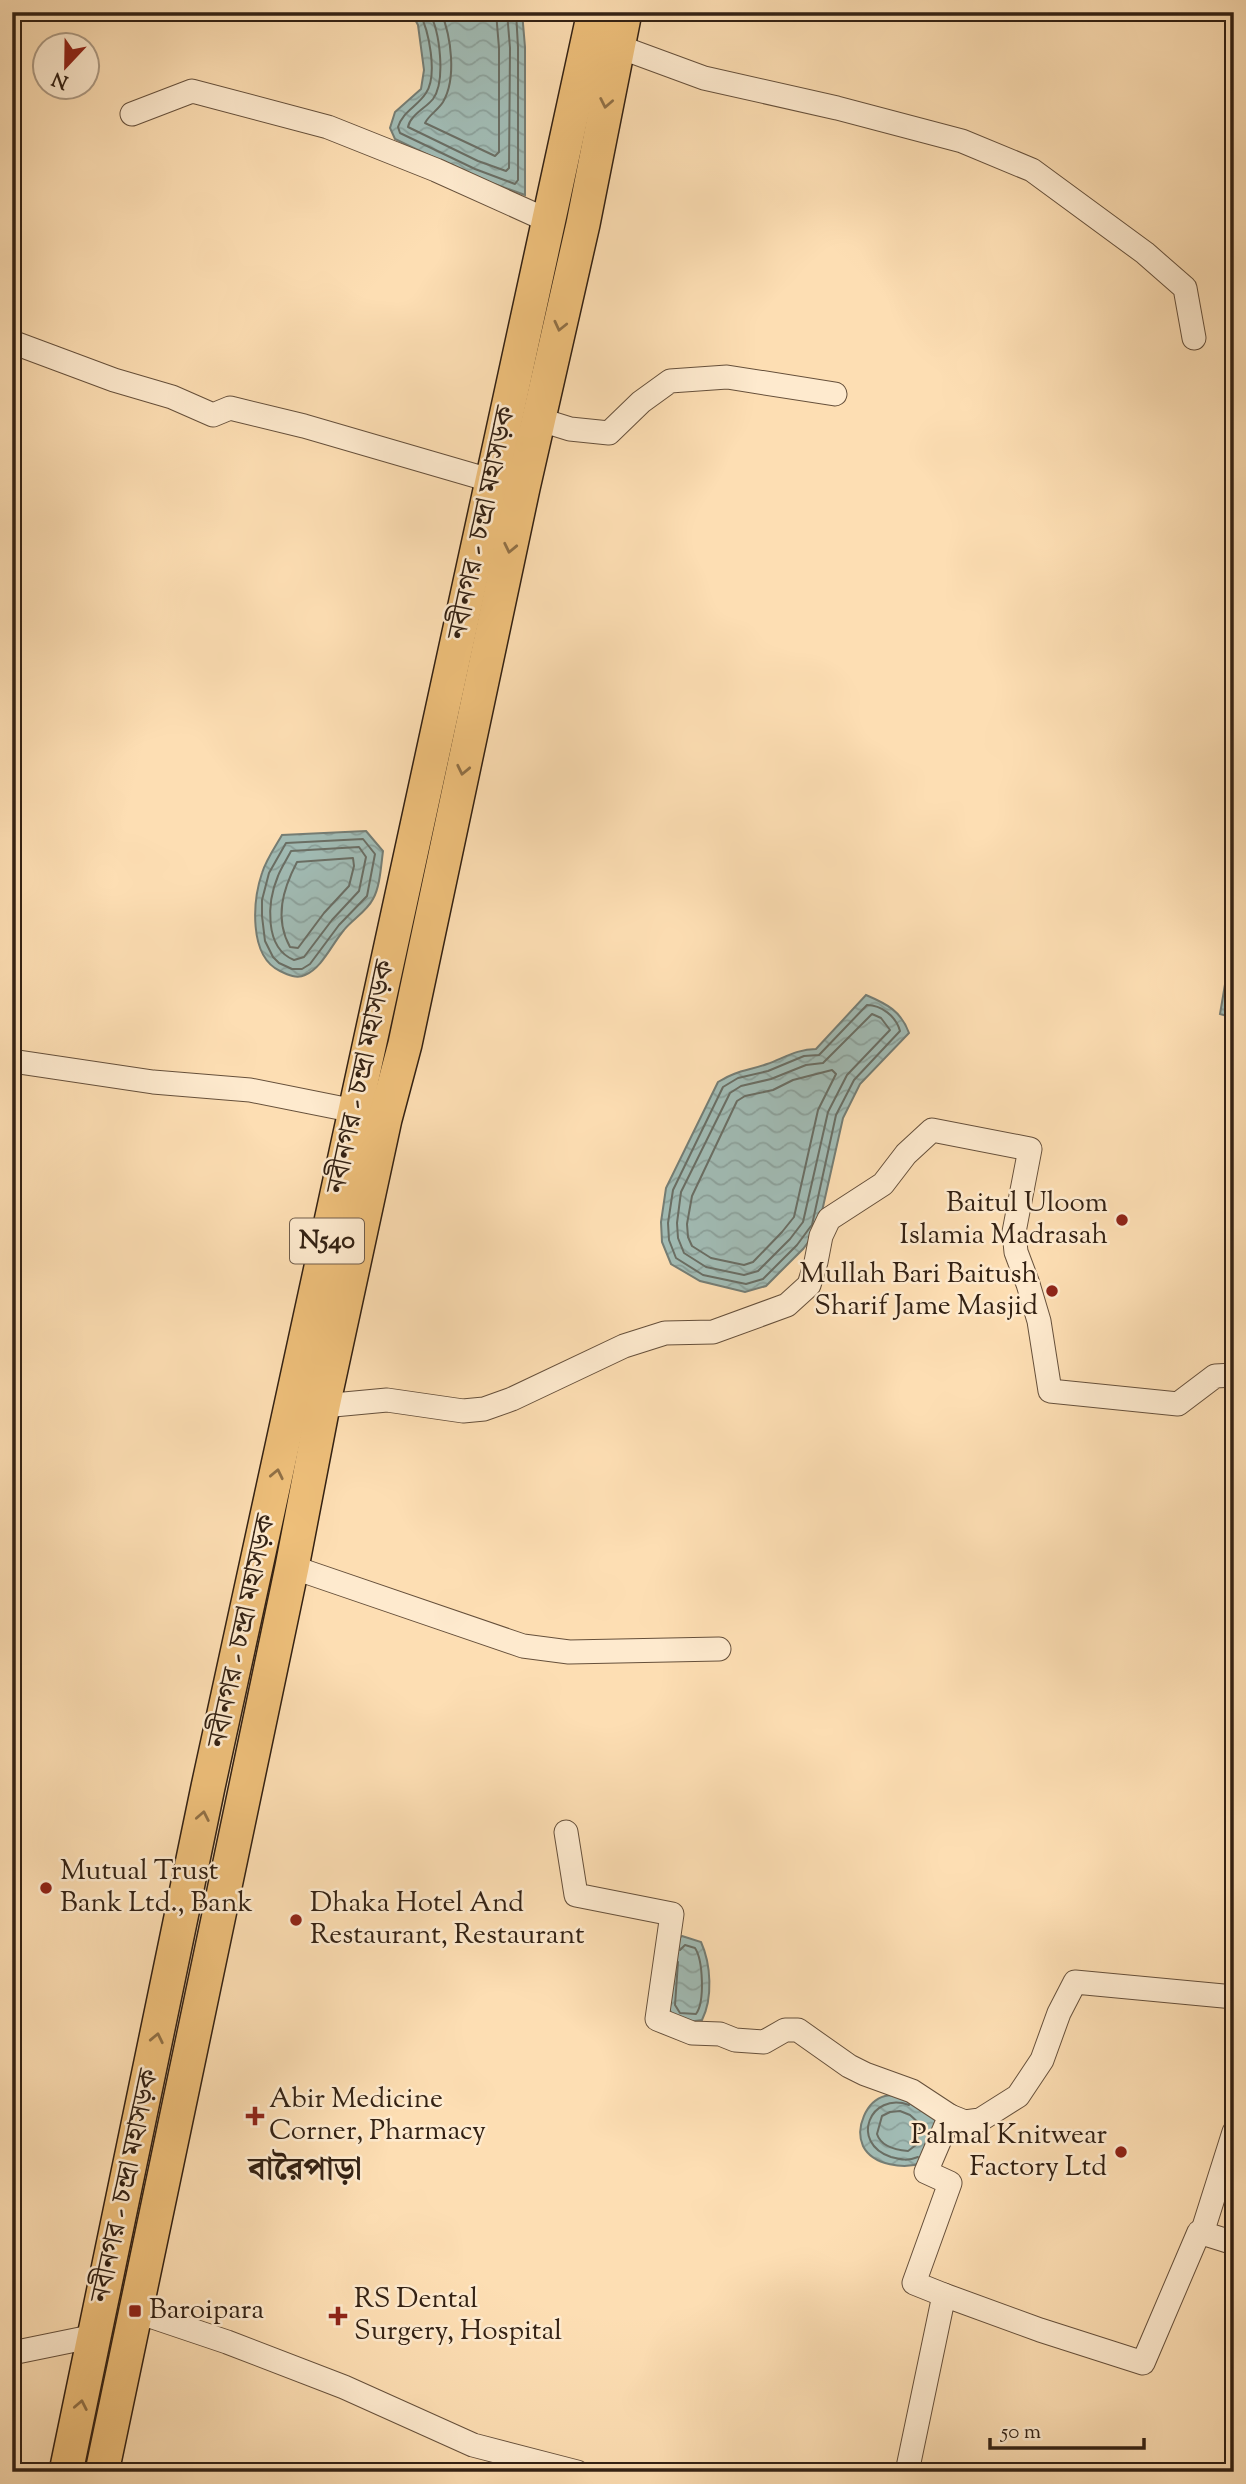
<svg xmlns="http://www.w3.org/2000/svg" width="1246" height="2484" font-family="'Sorts Mill Goudy','Noto Serif Bengali',serif">
  <defs>
    <pattern id="water-waves" width="16" height="10" patternUnits="userSpaceOnUse" patternTransform="scale(1.75)"><rect width="16" height="10" fill="#a1bbb4"/><path d="M0 5q4-4 8 0t8 0" fill="none" stroke="#8ba09a"/></pattern>
  </defs>
  <rect width="100%" height="100%" fill="#fddeb3"/>
  <filter id="stains"><feTurbulence type="fractalNoise" baseFrequency=".00286" numOctaves="4"/><feColorMatrix values="0 0 0 0 .2 0 0 0 0 .09 0 0 0 0 .02 0 0 0 .5 -.17"/></filter>
  <radialGradient id="worn" r=".72"><stop offset=".6" stop-color="#630" stop-opacity="0"/><stop offset="1" stop-color="#630" stop-opacity=".3"/></radialGradient>
  <g fill="url(#water-waves)" stroke="#757d74" stroke-width="2">
    <polygon points="411,12 522,12 525,47 525,195 472,176 395,139 390,128 395,112 421,89 424,70 418,25"/>
    <path d="M366,831L383,851C381,866 380,887 373,899C367,911 352,920 344,930C332,944 322,968 305,975C297,979 288,975 280,971C248,956 253,900 262,873C266,860 275,847 282,835Z"/>
    <polygon points="1234,931 1234,1018 1220,1014"/>
    <path d="M866,995C887,1004 901,1011 909,1033L860,1084L843,1118L818,1229L803,1249L766,1286L745,1292L700,1281L671,1264L662,1242L661,1222L666,1188L718,1082C737,1070 748,1071 767,1064C784,1058 797,1049 816,1049Z"/>
    <path d="M682,1936L701,1942C711,1964 713,1998 702,2020L688,2022L672,2015L668,2006L678,1939Z"/>
    <path d="M902,2095L938,2119L922,2163C905,2169 873,2166 863,2146C855,2128 866,2101 885,2096C890,2095 897,2095 902,2095Z"/>
  </g>
  <g fill="none" stroke-linecap="round" stroke-linejoin="round">
    <g stroke="#6a6e64" stroke-width="2">
      <path d="M419,12C429,30 438,75 426,93C417,107 403,111 398,127L400,133L475,169L515,184L518,180V47L516,12"/>
      <path d="M429,12C440,31 446,81 433,99C426,108 410,115 408,127L478,161L506,171L509,168L510,48L507,12"/>
      <path d="M441,12C451,36 457,78 443,102C438,110 429,115 425,123L495,156L499,152V48L496,12"/>
      <polygon points="363,839 375,854 367,896 339,925 310,964 302,969 292,969 279,963 273,957 265,941 262,916 262,900 269,873 286,843"/>
      <path d="M359,847L366,857L359,891L332,920L304,957L294,960C264,948 267,902 278,876C281,868 287,859 291,851Z"/>
      <path d="M353,858L354,866L349,886L324,913L298,948L290,947C274,918 283,889 297,862Z"/>
      <polygon points="872,1014 881,1018 890,1030 847,1075 828,1112 803,1222 790,1239 758,1271 744,1275 706,1267 684,1253 678,1238 677,1223 681,1192 730,1093 741,1086 771,1079 806,1065 823,1063"/>
      <polygon points="832,1070 836,1074 818,1110 794,1217 782,1232 753,1262 744,1265 711,1258 692,1246 688,1237 687,1224 692,1196 737,1101 745,1096 773,1090 793,1080"/>
      <path d="M811,1226L797,1245L763,1279L746,1284L703,1275L676,1258L669,1240L668,1223L673,1190L723,1087L738,1078L768,1071L804,1056L819,1055L867,1005C881,1005 896,1016 900,1031L854,1080L836,1115L812,1225"/>
      <path d="M678,1962L675,2005L680,2013L696,2014C705,2002 703,1960 695,1948L685,1945L680,1950"/>
      <path d="M909,2105C870,2091 849,2143 891,2157C902,2160 908,2161 918,2157"/>
      <path d="M900,2111L910,2115L921,2125L916,2145L908,2151C896,2150 881,2147 877,2134L882,2116L890,2112Z"/>
    </g>
    <g stroke="#66503b" stroke-width="25">
      <g id="minor">
        <polyline points="617,46 704,78 837,108 962,141 1032,170 1145,253 1185,288 1194,338"/>
        <polyline points="132,114 192,91 328,127 436,170 549,221"/>
        <polyline points="12,342 114,380 172,397 213,415 230,408 304,426 493,481"/>
        <polyline points="538,419 570,429 609,433 641,402 670,381 727,377 835,394"/>
        <polyline points="12,1061 153,1082 250,1090 355,1111"/>
        <polyline points="323,1406 387,1400 463,1411 484,1409 512,1399 624,1346 665,1333 713,1332 787,1305 809,1285 816,1262 821,1236 829,1219 883,1184 906,1154 932,1130 1030,1149 1014,1232 1016,1252 1028,1284 1039,1321 1050,1391 1178,1404 1215,1376 1234,1375"/>
        <polyline points="292,1567 523,1646 569,1652 719,1649"/>
        <polyline points="566,1832 576,1895 672,1914 657,2019 692,2033 720,2034 735,2040 764,2042 785,2030 798,2030 849,2066 865,2074 912,2091 950,2116 926,2172 950,2183 914,2283 944,2295"/>
        <polyline points="950,2116 965,2122 980,2120 1018,2096 1042,2060 1059,2013 1075,1982 1234,1997"/>
        <polyline points="1202,2233 1234,2132"/>
        <polyline points="135,2311 227,2342 344,2387 473,2445 577,2472"/>
        <polyline points="12,2353 95,2336"/>
        <polyline points="907,2472 944,2295 1040,2330 1143,2363 1199,2232 1234,2243"/>
      </g>
    </g>
    <g stroke="#332113" stroke-width="36">
      <g id="highway">
        <polyline points="66,2472 208,1787 594,12"/>
        <polyline points="102,2472 292,1567 323,1406 385,1119 405,1044 523,488 583,224 625,12"/>
      </g>
    </g>
    <use href="#minor" stroke="#feeace" stroke-width="23"/>
    <use href="#highway" stroke="#eebf7a" stroke-width="33"/>
  </g>
  <defs><path id="oneway-chevron" d="M-2-3.5L2.5 0L-2 3.5" fill="none" stroke-width="1.6" stroke-linecap="round" stroke-linejoin="round" transform="scale(1.75)"/></defs>
  <g stroke="#907046">
    <use href="#oneway-chevron" transform="translate(606 103) rotate(101)"/>
    <use href="#oneway-chevron" transform="translate(560 326) rotate(103)"/>
    <use href="#oneway-chevron" transform="translate(510 548) rotate(102)"/>
    <use href="#oneway-chevron" transform="translate(463 770) rotate(102)"/>
    <use href="#oneway-chevron" transform="translate(277 1474) rotate(-78)"/>
    <use href="#oneway-chevron" transform="translate(203 1816) rotate(-79)"/>
    <use href="#oneway-chevron" transform="translate(157 2038) rotate(-78)"/>
    <use href="#oneway-chevron" transform="translate(81 2405) rotate(-79)"/>
  </g>
  <g fill="#8f2418" stroke="#feeace" stroke-width="2.5">
    <circle cx="1122" cy="1220" r="7"/>
    <circle cx="1052" cy="1291" r="7"/>
    <circle cx="46" cy="1888" r="7"/>
    <circle cx="296" cy="1920" r="7"/>
    <path d="M251.5 2105.5h7v7h7v7h-7v7h-7v-7h-7v-7h7z"/>
    <circle cx="1121" cy="2152" r="7"/>
    <rect x="128" y="2304" width="14" height="14" rx="3.5"/>
    <path d="M334.5 2305.5h7v7h7v7h-7v7h-7v-7h-7v-7h7z"/>
  </g>
  <g text-anchor="middle" dominant-baseline="central" stroke-width="5" stroke-linejoin="round" paint-order="stroke">
    <rect fill="#feeace" stroke="#705d4b" stroke-width="2" x="290" y="1218.5" width="74" height="45" rx="5"/>
    <g font-size="26" font-weight="bold" fill="#332113">
      <text x="327" y="1241">N540</text>
    </g>
    <g font-size="28" fill="#332113" stroke="#feeace">
      <text transform="translate(483 523) rotate(-78)">নবীনগর - চন্দ্রা মহাসড়ক</text>
      <text transform="translate(362 1077) rotate(-78)">নবীনগর - চন্দ্রা মহাসড়ক</text>
      <text transform="translate(243 1631) rotate(-78)">নবীনগর - চন্দ্রা মহাসড়ক</text>
      <text transform="translate(126 2186) rotate(-78)">নবীনগর - চন্দ্রা মহাসড়ক</text>
    </g>
    <g font-size="28" fill="#332113" stroke="#feeace" text-anchor="start">
      <text x="1108" y="1204" text-anchor="end">Baitul Uloom<tspan x="1108" dy="32">Islamia Madrasah</tspan></text>
      <text x="1038" y="1275" text-anchor="end">Mullah Bari Baitush<tspan x="1038" dy="32">Sharif Jame Masjid</tspan></text>
      <text x="60" y="1872">Mutual Trust<tspan x="60" dy="32">Bank Ltd., Bank</tspan></text>
      <text x="310" y="1904">Dhaka Hotel And<tspan x="310" dy="32">Restaurant, Restaurant</tspan></text>
      <text x="269" y="2100">Abir Medicine<tspan x="269" dy="32">Corner, Pharmacy</tspan></text>
      <text x="1107" y="2136" text-anchor="end">Palmal Knitwear<tspan x="1107" dy="32">Factory Ltd</tspan></text>
      <text x="354" y="2300">RS Dental<tspan x="354" dy="32">Surgery, Hospital</tspan></text>
      <text x="149" y="2311">Baroipara</text>
    </g>
    <g font-size="32" font-weight="bold" fill="#332113" stroke="#feeace">
      <text x="305" y="2171">বারৈপাড়া</text>
    </g>
  </g>
  <rect width="1246" height="2484" fill="none" stroke="#fddeb3" stroke-width="42"/>
  <rect x="14" y="14" width="1218" height="2456" fill="none" stroke="#332113" stroke-width="3.5"/>
  <rect x="21" y="21" width="1204" height="2442" fill="none" stroke="#332113" stroke-width="2"/>
  <g transform="translate(66 66) rotate(202)"><circle r="33" fill="#feeace" stroke="#ad9a83" stroke-width="2"/>
  <path d="M0-5L12 26L0 18L-12 26Z" fill="#8f2418"/>
  <text y="-10" font-size="19" font-weight="bold" text-anchor="middle" fill="#332113">N</text>
  </g>
  <path d="M990 2438v10h154v-10" fill="none" stroke="#332113" stroke-width="3.5"/>
  <text x="1001" y="2438" font-size="21" fill="#332113" stroke="#feeace" stroke-width="5" paint-order="stroke">50 m</text>
  <rect width="100%" height="100%" filter="url(#stains)"/>
  <rect width="100%" height="100%" fill="url(#worn)"/>
</svg>
